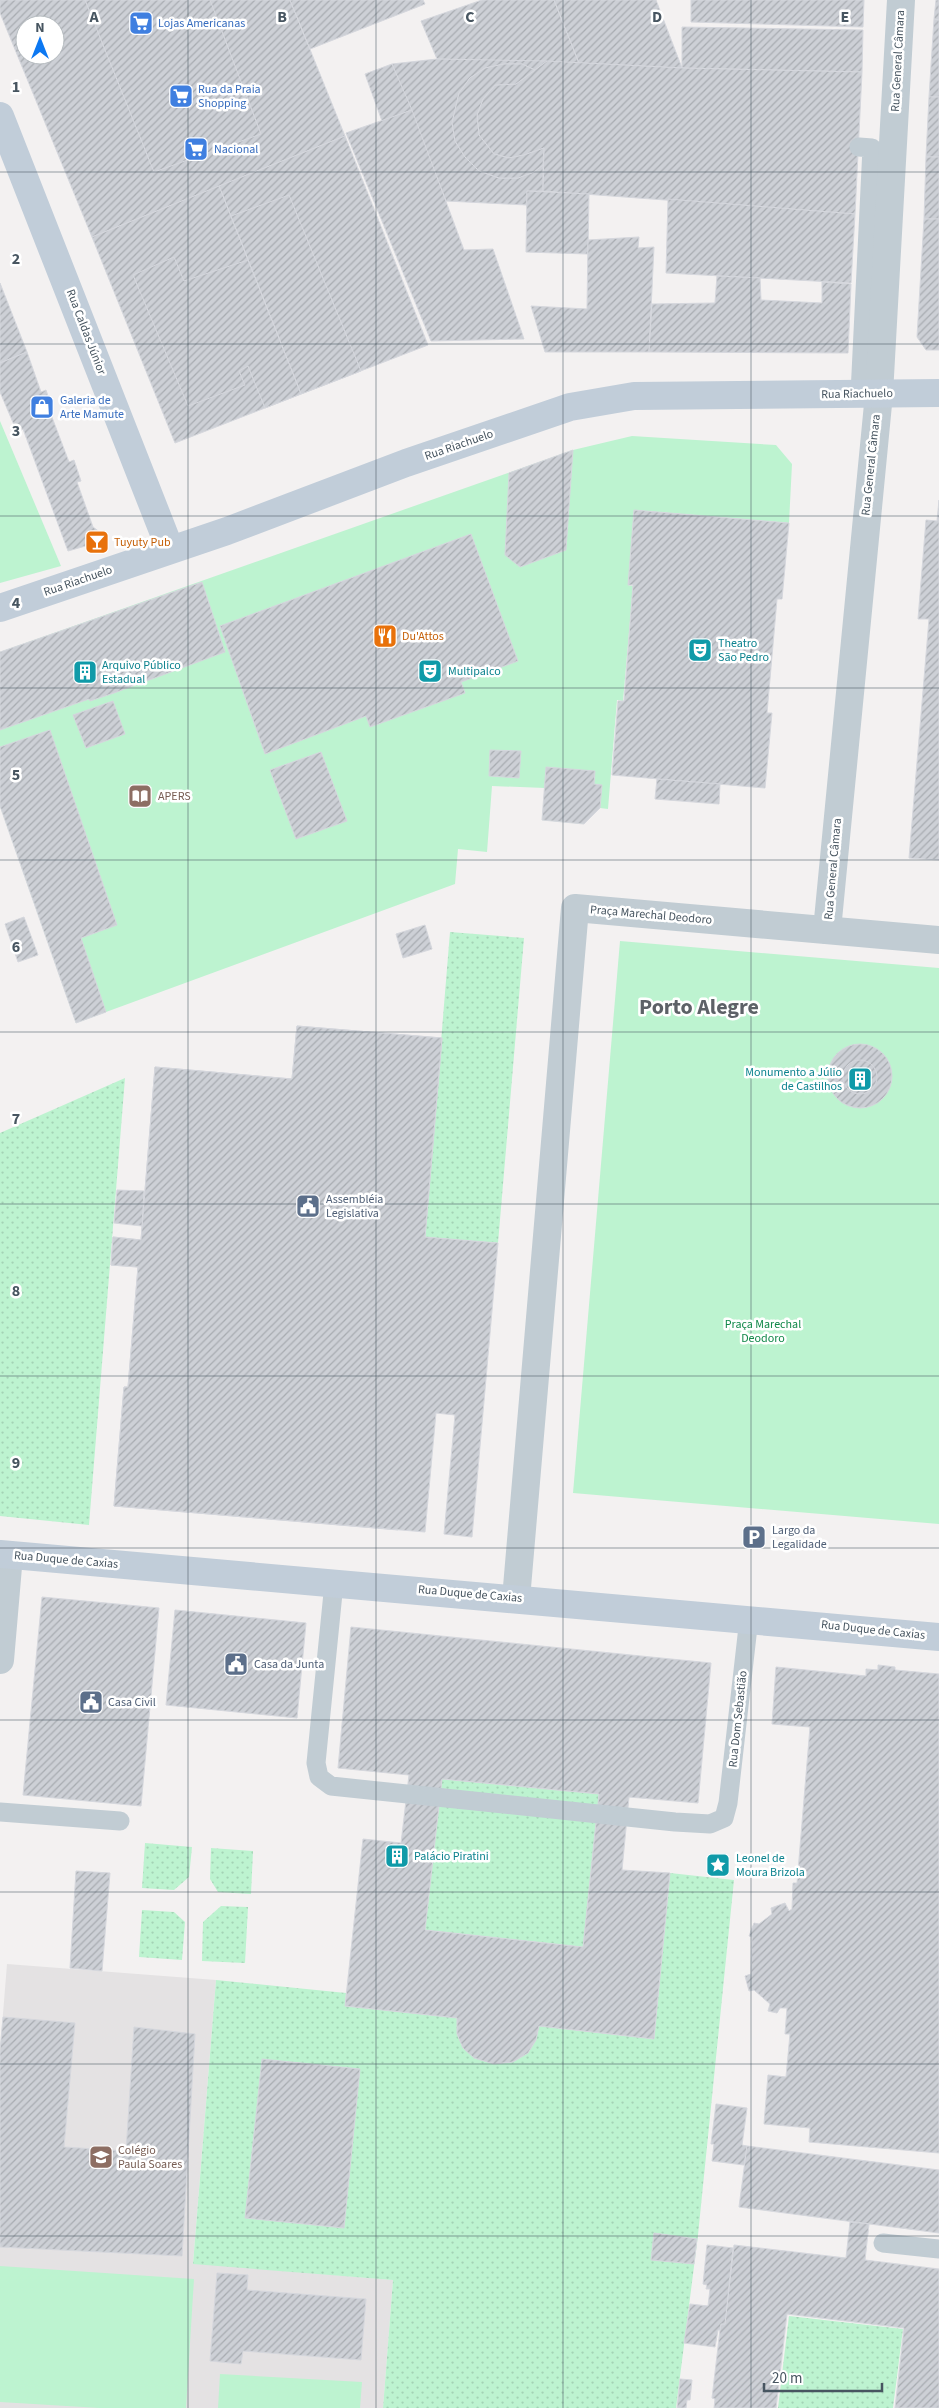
<svg xmlns="http://www.w3.org/2000/svg" width="939" height="2408" font-family="'Source Sans 3',sans-serif">
  <defs>
    <pattern id="grass-dots" width="8" height="8" patternUnits="userSpaceOnUse" patternTransform="scale(1.25)"><rect width="8" height="8" fill="#bdf3d0"/><path d="M2 2h.1M6 6h.1" fill="none" stroke="#a4d2b5" stroke-width="1.8" stroke-linecap="round"/></pattern>
    <pattern id="building-hatch" width="6" height="6" patternUnits="userSpaceOnUse" patternTransform="scale(1.25)"><rect width="6" height="6" fill="#cdd0d6"/><path d="M-1 1l2-2M0 6l6-6M5 7l2-2" fill="none" stroke="#a8acb1"/></pattern>
  </defs>
  <rect width="100%" height="100%" fill="#f3f1f1"/>
  <polygon fill="#e4e2e3" points="7,1964 216,1980 193,2263 393,2280 383,2408 0,2408 0,2051"/>
  <g fill="url(#grass-dots)">
    <polygon points="450,932 524,938 498,1243 425,1237"/>
    <polygon points="125,1078 89,1525 0,1516 0,1133"/>
    <polygon points="442,1779 599,1794 583,1947 425,1930"/>
    <polygon points="145,1843 192,1847 189,1877 174,1890 142,1888"/>
    <polygon points="211,1848 253,1851 251,1894 218,1892 210,1879"/>
    <polygon points="670,1873 734,1880 698,2235 676,2408 383,2408 393,2280 193,2264 216,1980 346,1993 345,2006 457,2018 457,2034 463,2048 528,2053 536,2040 539,2026 654,2039"/>
    <polygon points="221,1906 248,1907 245,1963 202,1961 203,1922"/>
    <polygon points="142,1910 174,1912 185,1922 182,1960 139,1957"/>
    <polygon points="789,2316 903,2329 893,2408 778,2408"/>
  </g>
  <g fill="#bdf3d0">
    <polygon points="0,421 61,566 0,583"/>
    <polygon points="632,436 776,445 792,464 789,523 634,510 628,585 633,586 623,701 617,700 608,809 600,808 584,824 542,820 545,788 492,786 487,852 458,849 455,884 76,1023 0,806 0,652 573,450"/>
    <polygon points="620,941 939,968 939,1524 573,1493"/>
    <polygon points="0,2266 194,2279 186,2408 100,2408 0,2402"/>
    <polygon points="220,2374 362,2382 360,2408 218,2408"/>
  </g>
  <g fill="url(#building-hatch)" stroke="#d5d7dd" fill-rule="evenodd">
    <path d="M0,0H290L345,136L92,237L0,13ZM25,25H55V55H25Z"/>
    <polygon points="85,0 210,0 261,134 154,172"/>
    <polygon points="290,0 423,0 425,4 310,49"/>
    <polygon points="482,0 554,0 579,63 437,59 421,21"/>
    <polygon points="554,0 656,0 682,68 579,63"/>
    <polygon points="691,0 864,0 863,27 691,22"/>
    <polygon points="936,0 939,0 939,20 934,19"/>
    <polygon points="934,19 939,20 939,97 929,97"/>
    <polygon points="682,27 863,30 862,72 682,68"/>
    <polygon points="437,59 547,61 535,70 522,64 504,64 485,68 470,78 459,93 452,123 455,141 465,157 479,171 499,178 518,178 534,172 543,165 543,191 527,191 527,205 446,201 392,64"/>
    <polygon points="547,61 682,68 862,72 855,214 543,191 544,148 524,155 509,158 494,154 479,135 477,115 483,99 495,85 516,84"/>
    <polygon points="392,64 412,110 382,121 365,74"/>
    <polygon points="504,64 522,64 535,70 516,84 495,85 483,99 477,115 479,135 494,154 509,158 524,155 544,148 543,165 534,172 518,178 499,178 479,171 465,157 455,141 452,123 459,93 470,78 485,68"/>
    <polygon points="929,97 939,97 939,157 926,157"/>
    <polygon points="412,110 464,250 493,249 524,339 431,341 346,133"/>
    <polygon points="345,136 428,345 301,394 219,186"/>
    <polygon points="926,157 939,157 939,219 924,219"/>
    <polygon points="219,186 301,394 175,443 92,237"/>
    <polygon points="527,191 589,194 588,254 526,252"/>
    <polygon points="289,195 361,371 301,394 231,216"/>
    <polygon points="668,199 855,214 851,283 666,273"/>
    <polygon points="924,219 939,219 939,350 926,350 917,337"/>
    <polygon points="639,237 638,248 654,247 649,352 545,352 531,306 587,309 588,240"/>
    <polygon points="174,257 184,281 248,260 301,394 265,408 248,366 239,371 245,385 188,406 133,275"/>
    <polygon points="717,276 760,278 761,300 822,303 822,282 851,284 848,353 649,352 652,304 715,303"/>
    <polygon points="0,283 27,352 0,363"/>
    <polygon points="27,352 41,392 46,390 53,411 50,412 69,462 74,460 81,481 77,482 93,527 101,533 100,544 94,546 89,545 68,551 23,429 17,432 0,392 0,363"/>
    <polygon points="573,450 566,550 520,567 505,555 509,473"/>
    <polygon points="939,500 939,860 909,858 929,619 918,619 926,520 937,521"/>
    <polygon points="634,510 789,523 782,599 777,599 767,713 772,713 765,788 612,775 618,701 624,701 633,585 628,585"/>
    <polygon points="471,534 518,661 461,682 465,693 370,727 366,716 265,754 220,626"/>
    <polygon points="202,582 225,652 114,693 90,701 89,699 0,730 0,652"/>
    <polygon points="113,701 125,734 86,748 73,715"/>
    <polygon points="50,730 117,925 81,938 106,1012 76,1023 0,806 0,747"/>
    <polygon points="490,750 521,751 519,778 489,776"/>
    <polygon points="321,752 347,821 296,839 270,770"/>
    <polygon points="546,767 595,771 594,784 602,785 600,808 584,824 542,820"/>
    <polygon points="657,779 720,784 719,804 655,799"/>
    <polygon points="24,917 38,955 18,962 5,924"/>
    <polygon points="425,925 432,949 403,958 396,934"/>
    <path d="M297,1026L442,1038L425,1237H418L404,1410L408,1411L398,1530L114,1506L124,1387H128L138,1267L111,1265L113,1237L141,1240L155,1067L292,1079ZM279,1226L366,1233L359,1314L273,1307ZM270,1332L357,1338L351,1405L265,1399Z"/>
    <polygon points="297,1026 442,1038 425,1237 498,1243 472,1537 444,1534 455,1415 436,1413 425,1532 114,1506 124,1387 128,1387 138,1267 111,1265 113,1237 141,1240 155,1067 292,1079"/>
    <circle cx="860" cy="1076" r="32"/>
    <circle cx="860" cy="1077" r="17"/>
    <circle cx="861" cy="1077" r="4.5"/>
    <polygon points="117,1190 144,1191 142,1226 114,1223"/>
    <polygon points="42,1597 159,1608 141,1806 23,1795"/>
    <polygon points="175,1610 306,1623 297,1718 166,1705"/>
    <path d="M351,1627L711,1663L698,1803L629,1797L622,1870L670,1873L654,2039L539,2026L536,2040L528,2053L513,2062L494,2064L474,2058L463,2048L457,2034V2018L345,2006L363,1839L401,1843L409,1775L338,1768ZM442,1779L599,1794L583,1947L425,1930Z"/>
    <polygon points="878,1665 895,1667 895,1670 939,1674 939,2153 809,2142 810,2128 764,2124 768,2075 786,2077 790,2034 785,2034 787,2008 780,2008 777,2013 768,2011 770,2004 754,1990 749,1991 745,1976 751,1974 752,1937 749,1936 754,1923 759,1924 772,1914 771,1908 785,1903 789,1911 792,1909 793,1883 797,1883 810,1727 772,1724 776,1667 866,1676 866,1669 878,1670"/>
    <polygon points="76,1871 110,1873 102,1971 70,1968"/>
    <polygon points="3,2017 75,2023 64,2147 126,2151 134,2027 195,2034 182,2256 0,2247 0,2051"/>
    <polygon points="262,2059 360,2069 344,2228 245,2218"/>
    <polygon points="716,2104 747,2108 742,2145 747,2146 744,2165 712,2161 714,2144 711,2144"/>
    <polygon points="747,2146 939,2170 939,2233 739,2207"/>
    <polygon points="850,2222 869,2224 865,2260 939,2269 939,2408 895,2408 904,2328 787,2314 776,2408 714,2408 715,2399 712,2398 720,2330 721,2324 725,2324 734,2245 846,2258"/>
    <polygon points="654,2233 697,2239 694,2264 651,2260"/>
    <polygon points="707,2245 733,2248 725,2324 721,2324 720,2330 718,2330 715,2347 684,2343 690,2304 708,2306 710,2289 706,2289 707,2285 703,2284"/>
    <polygon points="217,2273 248,2275 247,2290 366,2299 361,2360 243,2351 241,2364 210,2361"/>
    <polygon points="680,2379 692,2380 690,2400 687,2400 686,2408 677,2408"/>
  </g>
  <g fill="none" stroke-linecap="round" stroke-linejoin="round">
    <g stroke="#c1ccd3" stroke-width="19">
      <polyline points="859,147 872,148 860,394"/>
      <polyline points="334,1583 316,1763 319,1777 331,1786 675,1822 710,1824 724,1818 728,1803 749,1618"/>
      <polyline points="0,1812 120,1821"/>
      <polyline points="883,2243 939,2249"/>
    </g>
    <g stroke="#c1ccd3" stroke-width="28">
      <polyline points="827,930 879,394 901,0"/>
      <polyline points="516,1599 575,908 939,940"/>
      <polyline points="0,1660 9,1555"/>
    </g>
    <g stroke="#c1cdd9" stroke-width="28">
      <polyline points="0,116 170,549"/>
      <polyline points="0,608 227,531 406,463 570,407 634,396 939,393"/>
      <polyline points="0,1554 939,1637"/>
    </g>
  </g>
  <path fill="none" stroke="#475560" stroke-width="1" stroke-opacity="0.55" d="M188,0V2408M376,0V2408M563,0V2408M751,0V2408M0,172H939M0,344H939M0,516H939M0,688H939M0,860H939M0,1032H939M0,1204H939M0,1376H939M0,1548H939M0,1720H939M0,1892H939M0,2064H939M0,2236H939"/>
  <defs>
    <g id="supermarket-square" transform="scale(1.25)"><rect x="-9" y="-9" width="18" height="18" rx="4" fill="#3f7fe0" stroke="#fff"/><path d="M-6-5.5h2.5l.6 2H6L4.5 2H-2.5L-4.4-4H-6ZM-1.5 3.2a1.3 1.3 0 1 0 .1 0ZM3 3.2a1.3 1.3 0 1 0 .1 0Z" fill="#fff"/></g>
    <g id="shop-square" transform="scale(1.25)"><rect x="-9" y="-9" width="18" height="18" rx="4" fill="#3f7fe0" stroke="#fff"/><path d="M-5-2.5h2.3a2.7 3.5 0 0 1 5.4 0H5L5.5 6h-11ZM-1.5-2.5h3a1.5 2.3 0 0 0-3 0Z" fill="#fff"/></g>
    <g id="bar-square" transform="scale(1.25)"><rect x="-9" y="-9" width="18" height="18" rx="4" fill="#e8710a" stroke="#fff"/><path d="M-6-5H6L.8 .8V4.5H3.5V6h-7V4.5H-.8V.8Z" fill="#fff"/></g>
    <g id="restaurant-square" transform="scale(1.25)"><rect x="-9" y="-9" width="18" height="18" rx="4" fill="#e8710a" stroke="#fff"/><path d="M-5-6h1v4h1v-4h1v4h1v-4h1v5L-1.5 .5V6h-2V.5L-5-1ZM5-6V6H3V1.5H1.5Q1.5-4 5-6Z" fill="#fff"/></g>
    <g id="theatre-square" transform="scale(1.25)"><rect x="-9" y="-9" width="18" height="18" rx="4" fill="#0f9aa8" stroke="#fff"/><path d="M-5-5.5Q0-4 5-5.5V0Q5 5 0 6Q-5 5-5 0ZM-3.3-2.5H-1v1.5H-3.3ZM1-2.5H3.3v1.5H1ZM-2.8 1Q0 5.5 2.8 1Z" fill="#fff"/></g>
    <g id="building-square" transform="scale(1.25)"><rect x="-9" y="-9" width="18" height="18" rx="4" fill="#0f9aa8" stroke="#fff"/><path d="M-4-6H4V6H1V3H-1V6H-4ZM-2.5-4.3h1.7v1.8h-1.7ZM.8-4.3h1.7v1.8H.8ZM-2.5-1h1.7V.8h-1.7ZM.8-1h1.7V.8H.8Z" fill="#fff"/></g>
    <g id="library-square" transform="scale(1.25)"><rect x="-9" y="-9" width="18" height="18" rx="4" fill="#8d6e63" stroke="#fff"/><path d="M-6-4Q-3-5.5-.7-3.5V5Q-3 3-6 4ZM6-4Q3-5.5 .7-3.5V5Q3 3 6 4Z" fill="#fff"/></g>
    <g id="civic-square" transform="scale(1.25)"><rect x="-9" y="-9" width="18" height="18" rx="4" fill="#5c6f8a" stroke="#fff"/><path d="M-.6-6.5H3V-4.5H.6V-3L4-1V1h2V6H-6V1h2V-1L-.6-3ZM-1.2 2.5V6h2.4V2.5Z" fill="#fff"/></g>
    <g id="parking-square" transform="scale(1.25)"><rect x="-9" y="-9" width="18" height="18" rx="4" fill="#5c6f8a" stroke="#fff"/><path d="M-3.5-5.5H1a3.5 3.5 0 0 1 0 7H-1V5.5H-3.5ZM-1-3.4V-.6H.8a1.4 1.4 0 0 0 0-2.8Z" fill="#fff"/></g>
    <g id="sight-square" transform="scale(1.25)"><rect x="-9" y="-9" width="18" height="18" rx="4" fill="#0f9aa8" stroke="#fff"/><path d="M0-6L1.8-2.2L6-1.7L2.9 1.2L3.7 5.4L0 3.3L-3.7 5.4L-2.9 1.2L-6-1.7L-1.8-2.2Z" fill="#fff"/></g>
    <g id="school-square" transform="scale(1.25)"><rect x="-9" y="-9" width="18" height="18" rx="4" fill="#8d6e63" stroke="#fff"/><path d="M0-5L7-2L0 1L-7-2ZM-4 1L0 2.5L4 1V4Q0 6-4 4Z" fill="#fff"/></g>
  </defs>
  <g fill-rule="evenodd">
    <use href="#supermarket-square" x="141" y="23"/>
    <use href="#supermarket-square" x="181" y="96"/>
    <use href="#supermarket-square" x="196" y="149"/>
    <use href="#shop-square" x="42" y="407"/>
    <use href="#bar-square" x="97" y="542"/>
    <use href="#restaurant-square" x="385" y="636"/>
    <use href="#theatre-square" x="700" y="650"/>
    <use href="#theatre-square" x="430" y="671"/>
    <use href="#building-square" x="85" y="672"/>
    <use href="#library-square" x="140" y="796"/>
    <use href="#building-square" x="860" y="1079"/>
    <use href="#civic-square" x="308" y="1206"/>
    <use href="#parking-square" x="754" y="1537"/>
    <use href="#civic-square" x="236" y="1664"/>
    <use href="#civic-square" x="91" y="1702"/>
    <use href="#building-square" x="397" y="1856"/>
    <use href="#sight-square" x="718" y="1865"/>
    <use href="#school-square" x="101" y="2157"/>
  </g>
  <g text-anchor="middle" dominant-baseline="central" stroke-width="5" stroke-linejoin="round" paint-order="stroke">
    <g font-size="12" fill="#366cbe" stroke="#fff" text-anchor="start">
      <text x="158" y="23">Lojas Americanas</text>
      <text x="198" y="89">Rua da Praia<tspan x="198" dy="14">Shopping</tspan></text>
      <text x="214" y="149">Nacional</text>
      <text x="60" y="400">Galeria de<tspan x="60" dy="14">Arte Mamute</tspan></text>
    </g>
    <g font-size="12" fill="#475560" stroke="#fff">
      <text transform="translate(898 61) rotate(-87)">Rua General Câmara</text>
      <text transform="translate(86 332) rotate(69)">Rua Caldas Júnior</text>
      <text transform="translate(857 394) rotate(-1)">Rua Riachuelo</text>
      <text transform="translate(459 445) rotate(-19)">Rua Riachuelo</text>
      <text transform="translate(871 465) rotate(-84)">Rua General Câmara</text>
      <text transform="translate(78 581) rotate(-19)">Rua Riachuelo</text>
      <text transform="translate(833 869) rotate(-85)">Rua General Câmara</text>
      <text transform="translate(651 915) rotate(5)">Praça Marechal Deodoro</text>
      <text transform="translate(66 1560) rotate(5)">Rua Duque de Caxias</text>
      <text transform="translate(470 1594) rotate(5)">Rua Duque de Caxias</text>
      <text transform="translate(873 1630) rotate(6)">Rua Duque de Caxias</text>
      <text transform="translate(738 1719) rotate(-84)">Rua Dom Sebastião</text>
    </g>
    <g font-size="12" fill="#c56008" stroke="#fff" text-anchor="start">
      <text x="114" y="542">Tuyuty Pub</text>
      <text x="402" y="636">Du'Attos</text>
    </g>
    <g font-size="12" fill="#0d838f" stroke="#fff" text-anchor="start">
      <text x="718" y="643">Theatro<tspan x="718" dy="14">São Pedro</tspan></text>
      <text x="102" y="665">Arquivo Público<tspan x="102" dy="14">Estadual</tspan></text>
      <text x="448" y="671">Multipalco</text>
      <text x="842" y="1072" text-anchor="end">Monumento a Júlio<tspan x="842" dy="14">de Castilhos</tspan></text>
      <text x="414" y="1856">Palácio Piratini</text>
      <text x="736" y="1858">Leonel de<tspan x="736" dy="14">Moura Brizola</tspan></text>
    </g>
    <g font-size="12" fill="#785e54" stroke="#fff" text-anchor="start">
      <text x="158" y="796">APERS</text>
      <text x="118" y="2150">Colégio<tspan x="118" dy="14">Paula Soares</tspan></text>
    </g>
    <g font-size="12" fill="#4e5e75" stroke="#fff" text-anchor="start">
      <text x="326" y="1199">Assembléia<tspan x="326" dy="14">Legislativa</tspan></text>
      <text x="772" y="1530">Largo da<tspan x="772" dy="14">Legalidade</tspan></text>
      <text x="254" y="1664">Casa da Junta</text>
      <text x="108" y="1702">Casa Civil</text>
    </g>
    <g font-size="12" fill="#118849" stroke="#fff">
      <text x="763" y="1324">Praça Marechal<tspan x="763" dy="14">Deodoro</tspan></text>
    </g>
    <g font-size="22" font-weight="bold" fill="#5d6167" stroke="#fff">
      <text x="699" y="1007">Porto Alegre</text>
    </g>
  </g>
  <g font-size="16" text-anchor="middle" font-weight="bold" fill="#475560" stroke="#fff" stroke-width="5" stroke-linejoin="round" paint-order="stroke">
    <text x="94" y="22">A</text>
    <text x="282" y="22">B</text>
    <text x="470" y="22">C</text>
    <text x="657" y="22">D</text>
    <text x="845" y="22">E</text>
    <text x="16" y="92">1</text>
    <text x="16" y="264">2</text>
    <text x="16" y="436">3</text>
    <text x="16" y="608">4</text>
    <text x="16" y="780">5</text>
    <text x="16" y="952">6</text>
    <text x="16" y="1124">7</text>
    <text x="16" y="1296">8</text>
    <text x="16" y="1468">9</text>
  </g>
  <g transform="translate(40 40)"><circle r="24" fill="#ffffff" stroke="#b5bbbf"/>
  <path d="M0-4L9 19L0 12L-9 19Z" fill="#0c78f2"/>
  <text y="-8" font-size="14" font-weight="bold" text-anchor="middle" fill="#475560">N</text>
  </g>
  <path d="M764 2383v8h118v-8" fill="none" stroke="#475560" stroke-width="2.5"/>
  <text x="772" y="2383" font-size="15" fill="#475560" stroke="#ffffff" stroke-width="4" paint-order="stroke">20 m</text>
</svg>
